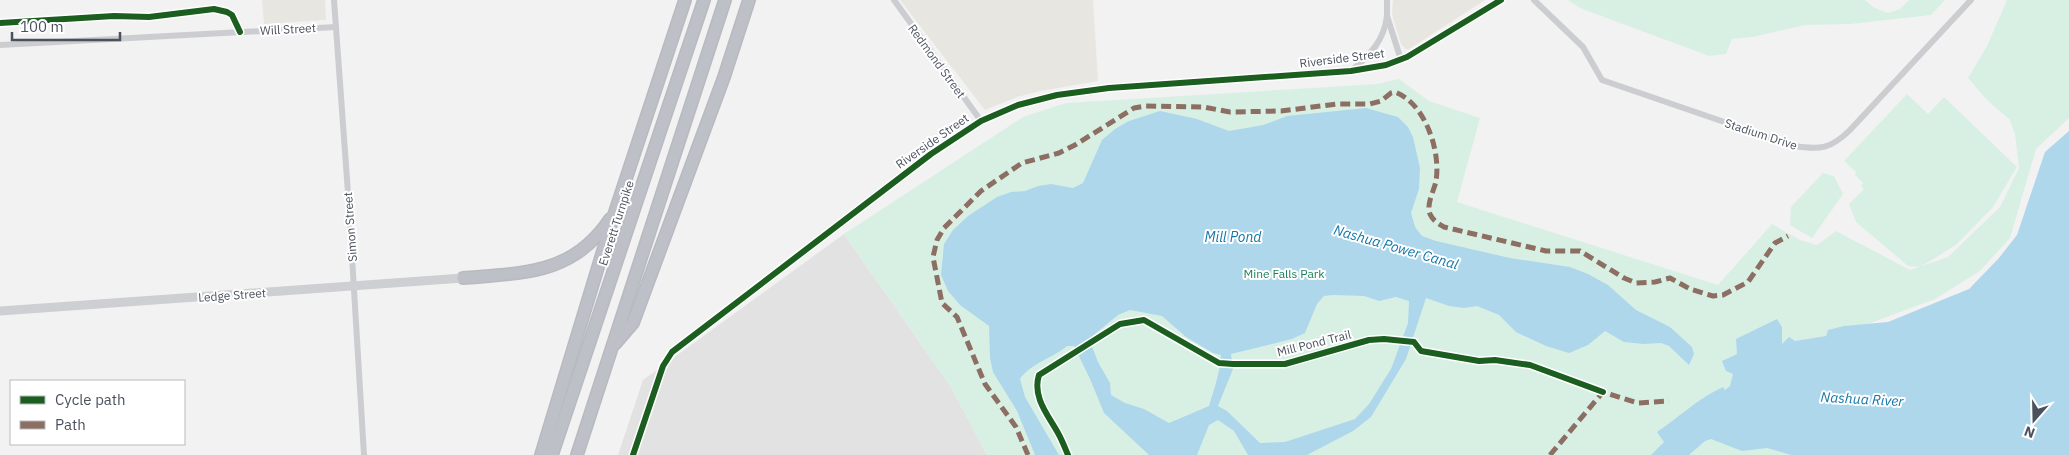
<svg xmlns="http://www.w3.org/2000/svg" width="2069" height="455" font-family="'IBM Plex Sans',sans-serif">
  <rect width="100%" height="100%" fill="#f2f2f2"/>
  <g fill="#e7e6e0">
    <polygon points="262,0 325,0 326,20 264,24"/>
    <polygon points="900,0 1093,0 1098,81 1041,91 1017,97 985,110"/>
    <polygon points="1393,0 1485,0 1409,49 1406,49 1401,44 1392,14"/>
  </g>
  <polygon fill="#e3e2e2" points="844,234 951,387 987,455 618,455 643,380"/>
  <g fill="#d8f0e4">
    <polygon points="1568,0 1865,0 1873,7 1888,13 1900,9 1909,0 1945,0 1931,15 1851,24 1805,25 1753,37 1732,39 1726,54 1709,56 1580,8"/>
    <polygon points="2007,0 2069,0 2069,118 2036,149 2010,238 1980,271 1935,299 1868,324 1828,330 1826,336 1781,344 1782,327 1767,448 1791,455 987,455 951,387 844,234 1023,117 1066,103 1377,84 1399,79 1429,101 1480,118 1457,202 1718,285 1772,224 1800,240 1817,245 1836,231 1910,270 1919,267 1908,266 1856,222 1849,204 1864,189 1861,186 1863,183 1855,175 1856,172 1844,161 1907,94 1928,114 1944,97 2017,167 1993,207 1956,245 1922,266 1948,257 2000,207 2019,168 2015,134 2010,120 1987,100 1968,78 1987,46"/>
    <polygon points="1823,173 1834,176 1843,194 1812,238 1790,225 1791,207"/>
  </g>
  <g fill="#aed7ec" fill-rule="evenodd">
    <path d="M1366,108L1398,117L1408,127L1413,137L1420,168L1419,189L1411,213L1415,227L1422,236L1436,241L1510,258L1570,267L1588,274L1608,285L1636,310L1670,327L1692,347L1694,354L1689,365L1669,346L1661,343L1644,344L1624,342L1605,331L1588,345L1569,353L1546,346L1516,332L1499,315L1477,306L1464,308L1449,306L1426,298L1406,359L1371,417L1353,431L1307,455H1248L1234,431L1218,420L1209,425L1197,455H1149L1104,413L1090,379L1074,346H1067C1053,358 1031,363 1020,379L1025,397L1059,455H1035L1017,411L993,372L990,358L989,326L960,305L948,291L941,275L944,244L953,230L968,216L997,197L1011,192L1025,191L1038,186L1051,184L1073,188L1083,183L1102,140L1115,129L1129,121L1160,111L1197,119L1229,131L1263,125L1287,116ZM1333,295L1364,296L1379,301L1396,297L1409,301L1408,323L1391,369L1369,404L1355,419L1285,442L1260,443L1227,411L1218,406L1233,369L1231,354L1292,339L1305,333L1317,304L1324,296ZM1130,310L1162,316L1186,337L1213,353L1221,355C1220,373 1214,389 1209,406L1169,423L1144,409L1125,403L1111,395L1110,383L1098,362L1089,339L1118,315Z"/>
    <path d="M2069,131V455H1791L1767,448L1742,451L1711,439L1705,441L1689,455H1651L1664,442L1657,432C1679,417 1699,398 1723,387L1725,390L1730,386L1733,374L1726,371L1722,361L1737,354L1736,339L1777,319L1782,327V344L1789,337L1795,341L1826,336L1828,330L1844,326L1888,322L1969,289L1999,258L2017,235L2045,152Z"/>
  </g>
  <g fill="none" stroke-linecap="round" stroke-linejoin="round">
    <g stroke="#b7bac0" stroke-width="14">
      <g id="highway">
        <path d="M463,278C522,273 573,275 610,219"/>
        <polyline points="615,344 633,323 724,77 749,0"/>
        <polyline points="541,455 612,221 685,0"/>
        <polyline points="552,455 704,0"/>
        <polyline points="577,455 725,0"/>
      </g>
    </g>
    <g stroke="#cccdd0" stroke-width="6">
      <polyline points="334,0 349,207 364,455"/>
      <polyline points="894,0 981,121"/>
      <polyline points="1387,0 1387,16 1401,60"/>
      <path d="M1534,0L1583,47L1602,80L1794,146C1820,150 1831,149 1850,130L1971,0"/>
      <polyline points="0,45 336,27"/>
      <path d="M1351,71C1370,55 1384,41 1387,16"/>
      <polyline points="633,455 663,366 672,352 931,154 981,121 1018,105 1057,95 1109,88 1351,71 1386,65 1407,57 1501,0"/>
    </g>
    <polyline stroke="#cdcfd2" stroke-width="9" points="0,311 463,278"/>
    <use href="#highway" stroke="#bdc1c7" stroke-width="11"/>
    <g stroke="#8d6e63" stroke-width="5" stroke-dasharray="10 5" stroke-linecap="butt">
      <path d="M1028,455L1016,427L985,384L957,317L942,303L933,257L937,240L944,228L981,191L1022,163L1059,153L1075,145L1134,108L1145,106L1203,107L1230,112L1281,111L1337,104H1370L1381,101L1391,93L1395,92C1425,103 1441,151 1436,181C1434,191 1426,204 1430,214C1433,221 1439,224 1444,227L1546,251H1580L1624,278L1636,283L1655,282L1670,278L1690,289L1713,296L1723,295L1748,282L1775,243L1788,236"/>
      <polyline points="1550,455 1603,392 1638,403 1669,401"/>
    </g>
    <g stroke="#fff" stroke-width="9">
      <g id="cycleway">
        <polyline points="0,23 114,16 149,17 214,9 227,12 232,15 240,32"/>
        <polyline points="633,455 663,366 672,352 931,154 981,121 1018,105 1057,95 1109,88 1351,71 1386,65 1407,57 1501,0"/>
        <path d="M1068,455C1065,448 1062,440 1058,433C1048,415 1032,397 1039,375L1120,324L1144,320L1219,363L1233,364H1285L1369,340L1384,339L1414,342L1421,351L1479,361L1495,360L1530,365L1603,392"/>
      </g>
    </g>
    <use href="#cycleway" stroke="#1b5e20" stroke-width="6"/>
  </g>
  <g text-anchor="middle" dominant-baseline="central" stroke-width="4" stroke-linejoin="round" paint-order="stroke">
    <g font-size="12" fill="#4a525e" stroke="#fff">
      <text transform="translate(288 29) rotate(-3)">Will Street</text>
      <text transform="translate(1342 58) rotate(-7)">Riverside Street</text>
      <text transform="translate(937 61) rotate(54)">Redmond Street</text>
      <text transform="translate(1761 134) rotate(18)">Stadium Drive</text>
      <text transform="translate(932 141) rotate(-35)">Riverside Street</text>
      <text transform="translate(616 223) rotate(-72)">Everett Turnpike</text>
      <text transform="translate(350 227) rotate(-94)">Simon Street</text>
      <text transform="translate(232 295) rotate(-4)">Ledge Street</text>
      <text transform="translate(1314 343) rotate(-14)">Mill Pond Trail</text>
    </g>
    <g font-size="12" fill="#1c7e59" stroke="#fff">
      <text x="1284" y="273">Mine Falls Park</text>
    </g>
    <g font-size="14" font-style="italic" fill="#1276a8" stroke="#fff">
      <text x="1233" y="237">Mill Pond</text>
      <text transform="translate(1396 247) rotate(16)">Nashua Power Canal</text>
      <text transform="translate(1862 399) rotate(3)">Nashua River</text>
    </g>
  </g>
  <rect x="10" y="380" width="175" height="65" fill="#ffffff" stroke="#b7babf"/>
  <rect x="20" y="396" width="25" height="8" fill="#1b5e20" stroke="#b7babf"/>
  <text x="55" y="405" font-size="15" fill="#4a525e">Cycle path</text>
  <rect x="20" y="421" width="25" height="8" fill="#8d6e63" stroke="#b7babf"/>
  <text x="55" y="430" font-size="15" fill="#4a525e">Path</text>
  <g transform="translate(2034 420) rotate(200)" stroke="#ffffff" stroke-width="4" paint-order="stroke">
  <path d="M0-4L9 19L0 12L-9 19Z" fill="#4a525e"/>
  <text y="-8" font-size="14" font-weight="bold" text-anchor="middle" fill="#4a525e">N</text>
  </g>
  <path d="M12 32v8h108v-8" fill="none" stroke="#4a525e" stroke-width="2.5"/>
  <text x="20" y="32" font-size="15" fill="#4a525e" stroke="#ffffff" stroke-width="4" paint-order="stroke">100 m</text>
</svg>
